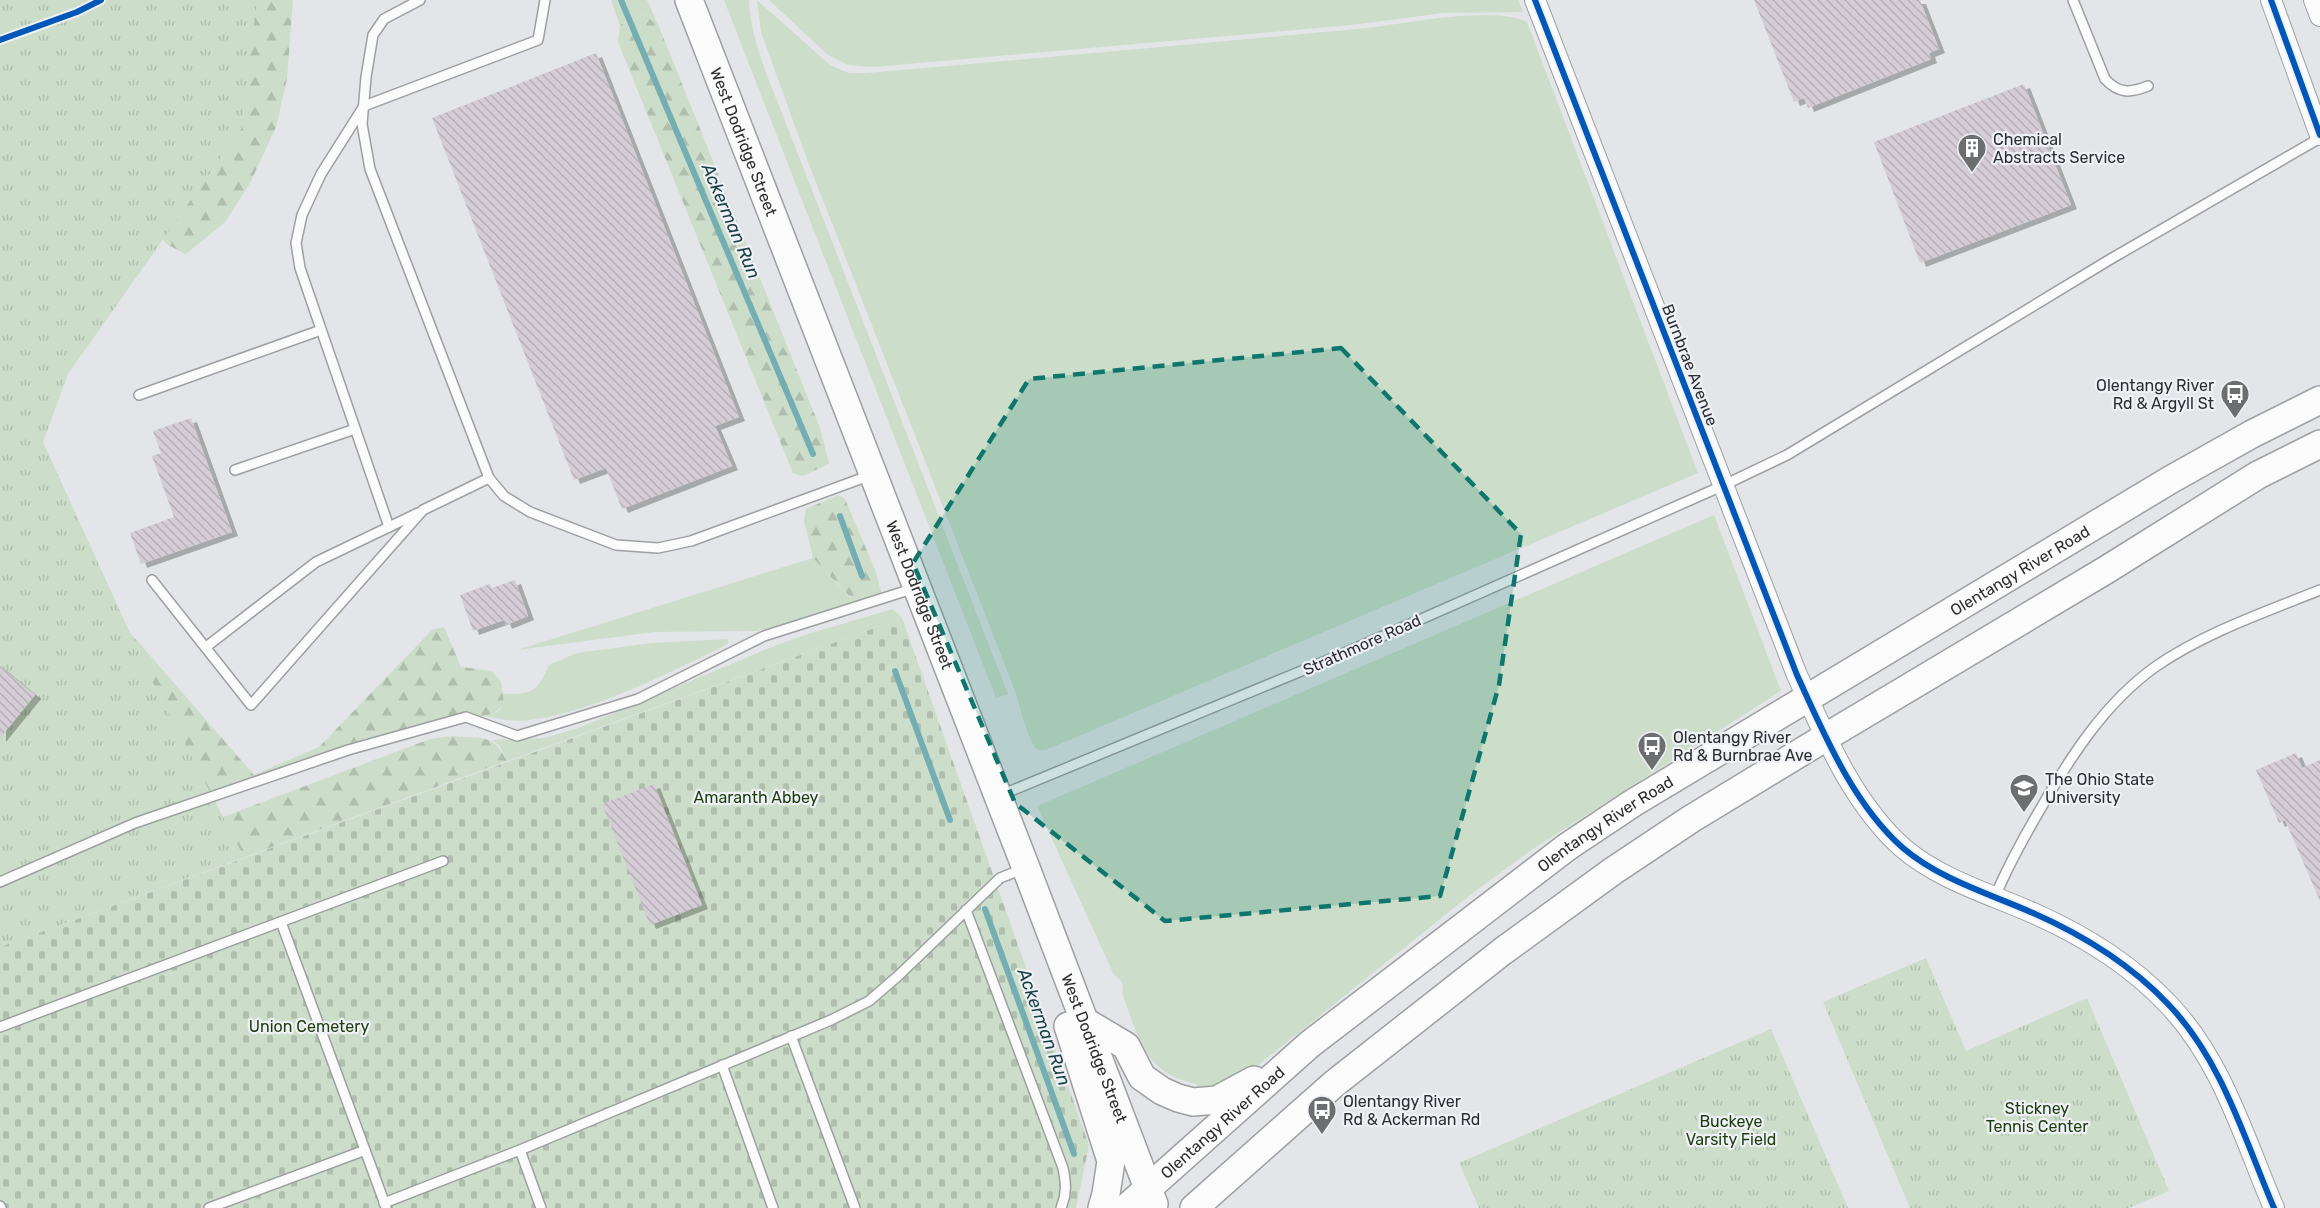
<svg xmlns="http://www.w3.org/2000/svg" width="2320" height="1208" font-family="Rubik,sans-serif">
  <defs>
    <pattern id="forest-firs" width="22" height="20" patternUnits="userSpaceOnUse" patternTransform="scale(1.5)"><rect width="22" height="20" fill="#ccdec9"/><path d="M5 1l3.5 6h-7zM16 11l3.5 6h-7z" fill="#b0bfad"/></pattern>
    <pattern id="cemetery-stones" width="16" height="16" patternUnits="userSpaceOnUse" patternTransform="scale(1.5)"><rect width="16" height="16" fill="#ccdec9"/><path d="M2 7V4a2 2 0 0 1 4 0v3zM10 15v-3a2 2 0 0 1 4 0v3z" fill="#b0bfad"/></pattern>
    <pattern id="park-tufts" width="24" height="20" patternUnits="userSpaceOnUse" patternTransform="scale(1.5)"><rect width="24" height="20" fill="#ccdec9"/><path d="M3 7l-1-3M5 7V3M7 7l1-3M15 17l-1-3M17 17v-4M19 17l1-3" fill="none" stroke="#b0bfad"/></pattern>
    <pattern id="building-back-hatch" width="6" height="6" patternUnits="userSpaceOnUse" patternTransform="scale(1.5)"><rect width="6" height="6" fill="#d5cdd6"/><path d="M-1 5l2 2M0 0l6 6M5-1l2 2" fill="none" stroke="#b7b0b8"/></pattern>
    <filter id="shadow"><feDropShadow dx="6" dy="4" stdDeviation="0" flood-color="#0004"/></filter>
  </defs>
  <rect width="100%" height="100%" fill="#e3e5e8"/>
  <g fill="#ccdec9">
    <polygon points="611,0 647,0 660,29 645,14 620,25"/>
    <path d="M724,0H749C751,45 773,89 789,131L1008,694L996,698Z"/>
    <path d="M757,0L830,65L849,73H867C1030,59 1193,44 1356,29C1398,26 1491,4 1527,22L1698,473L1046,750C1042,750 1040,751 1037,749C1028,742 1019,703 1015,691L808,162L761,32Z"/>
    <polygon points="769,0 1518,0 1523,12 1443,13 1352,25 873,67 848,65 828,55"/>
    <path d="M1714,515L1781,691L1533,849L1470,895L1241,1079L1197,1092V1084C1144,1074 1139,1038 1122,993C1124,985 1122,979 1114,975L1037,806Z"/>
    <polygon points="813,558 850,598 875,587 876,572 882,595 842,610 757,631 654,632 517,650"/>
    <polygon points="893,609 902,618 507,761 500,746 492,740 545,738 581,727 774,646 811,633"/>
    <path d="M728,639V644C671,672 593,712 530,720C515,722 500,719 485,716L499,711L504,704L502,694C532,695 537,692 549,665L577,653L652,643Z"/>
    <polygon points="319,747 321,757 249,787 254,775"/>
  </g>
  <g fill="url(#forest-firs)">
    <polygon points="91,0 293,0 287,79 276,127 250,183 225,222 186,254 168,245 152,228"/>
    <polygon points="645,14 660,29 820,428 829,464 802,476 793,473 618,42 620,25"/>
    <polygon points="838,495 845,499 876,572 875,587 851,598 813,558 804,521 806,509"/>
    <polygon points="107,606 254,775 249,787 190,808"/>
    <path d="M444,627L461,667L492,671L501,682L504,704C491,722 458,717 438,720C400,726 363,746 328,760L321,757L319,747L432,630Z"/>
    <path d="M453,736C482,739 493,733 507,761L0,947V896L223,817L430,739Z"/>
  </g>
  <polygon fill="url(#cemetery-stones)" points="902,618 1089,1145 1076,1208 0,1208 0,947"/>
  <g fill="url(#park-tufts)">
    <polygon points="0,0 257,0 241,129 68,374 43,442 151,679 244,857 0,947"/>
    <polygon points="1926,958 1966,1051 2087,998 2169,1191 2129,1208 1910,1208 1823,1002"/>
    <polygon points="1771,1029 1848,1208 1479,1208 1459,1163"/>
  </g>
  <g fill="none" stroke-linecap="round" stroke-linejoin="round">
    <g stroke="#74aeb3" stroke-width="6">
      <polyline points="621,0 813,454"/>
      <polyline points="840,516 862,576"/>
      <polyline points="895,671 950,820"/>
      <polyline points="985,909 1074,1154"/>
    </g>
  </g>
  <g fill="url(#building-back-hatch)" filter="url(#shadow)">
    <polygon points="1754,0 1920,0 1939,49 1929,53 1931,59 1808,108 1804,98 1794,102"/>
    <polygon points="596,53 739,417 715,426 732,466 622,509 606,468 574,480 432,118"/>
    <polygon points="2024,84 2071,205 1920,263 1874,142"/>
    <polygon points="191,418 232,532 141,564 130,533 174,517 152,456 161,453 153,431"/>
    <polygon points="515,580 528,616 506,625 504,620 473,631 460,595 490,584 492,588"/>
    <polygon points="0,666 35,695 0,738"/>
    <polygon points="2296,753 2302,768 2320,760 2320,901 2285,820 2279,823 2256,770"/>
    <polygon points="654,784 702,905 650,925 602,804"/>
  </g>
  <g fill="none" stroke-linecap="round" stroke-linejoin="round">
    <g stroke="#9d9fa1" stroke-width="12">
      <g id="lane">
        <polyline points="420,0 384,19 373,35 366,77 362,124 370,169 489,478 504,496 530,512 616,545 658,548 691,541 871,475"/>
        <path d="M2073,0L2105,79C2119,94 2130,93 2148,86"/>
        <polyline points="139,395 321,330"/>
        <polyline points="235,470 355,429"/>
        <polyline points="389,527 300,268 296,243 302,215 321,174 364,106 538,40 545,0"/>
        <polyline points="152,580 251,705 423,510 489,478"/>
        <polyline points="206,647 316,562 418,513"/>
        <polyline points="1001,795 1340,655 1722,486 1787,455 2109,260 2320,138"/>
        <polyline points="0,882 135,823 348,750 466,717 517,736 638,699 764,636 915,588"/>
        <path d="M1995,897C2008,865 2024,837 2041,808C2071,756 2105,703 2155,667C2204,633 2265,612 2320,590"/>
        <path d="M966,910L1063,1168C1066,1183 1067,1194 1061,1208"/>
        <polyline points="281,922 386,1207"/>
        <polyline points="0,1027 443,861"/>
        <polyline points="791,1036 855,1208"/>
        <polyline points="722,1065 773,1208"/>
        <polyline points="520,1150 541,1208"/>
        <polyline points="384,1203 520,1150 831,1020 869,1001 898,976 1000,878 1023,869"/>
        <polyline points="0,1206 1,1208"/>
        <polyline points="209,1208 363,1151"/>
      </g>
    </g>
    <g stroke="#9d9fa1" stroke-width="22">
      <g id="street">
        <path d="M1535,0L1797,675C1824,734 1853,804 1903,848C1939,879 1990,894 2033,913C2083,935 2130,964 2168,1004C2222,1060 2244,1138 2274,1208"/>
        <polyline points="2271,0 2320,135"/>
        <polyline points="2314,0 2320,16"/>
      </g>
    </g>
    <g stroke="#9d9fa1" stroke-width="30">
      <g id="secondary">
        <path id="s1" d="M689,0L1026,868L1154,1204"/>
        <polyline points="1084,1021 1126,1046 1142,1077 1162,1091 1178,1098 1193,1102 1217,1100 1254,1080"/>
        <polyline points="1068,1026 1111,1161 1106,1194 1102,1208"/>
        <path id="s2" d="M1126,1208L1310,1044L1567,847L1633,803L2170,480L2252,434L2320,400"/>
        <polyline points="1194,1208 1335,1083 1503,951 1613,871 1691,819 1826,737 2106,570 2258,475 2320,444"/>
      </g>
    </g>
    <use href="#lane" stroke="#fbfbfc" stroke-width="9"/>
    <use href="#street" stroke="#fbfbfc" stroke-width="20"/>
    <use href="#secondary" stroke="#fbfbfc" stroke-width="27"/>
    <g stroke="#eff1f7" stroke-width="10">
      <g id="cycleway">
        <path d="M1535,0L1797,675C1824,734 1853,804 1903,848C1939,879 1990,894 2033,913C2083,935 2130,964 2168,1004C2222,1060 2244,1138 2274,1208"/>
        <polyline points="2271,0 2320,135"/>
        <polyline points="0,40 77,12 101,0"/>
      </g>
    </g>
    <use href="#cycleway" stroke="#0057b8" stroke-width="6"/>
  </g>
  <path fill="#0f766e" fill-opacity="0.2" stroke="#0f766e" stroke-width="4.5" stroke-dasharray="12 8" stroke-linejoin="round" d="M1341,348L1521,534L1499,685L1440,896L1165,921L1015,803L913,563L1029,379Z"/>
  <defs>
    <g id="building-pin" transform="scale(1.5)"><path d="M0 17L-7.5 6A9.5 9.5 0 1 1 7.5 6Z" fill="#6d6e70" stroke="#eff1f7"/><path d="M-4-6H4V6H1V3H-1V6H-4ZM-2.5-4.3h1.7v1.8h-1.7ZM.8-4.3h1.7v1.8H.8ZM-2.5-1h1.7V.8h-1.7ZM.8-1h1.7V.8H.8Z" fill="#fff"/></g>
    <g id="bus-pin" transform="scale(1.5)"><path d="M0 17L-7.5 6A9.5 9.5 0 1 1 7.5 6Z" fill="#6d6e70" stroke="#eff1f7"/><path d="M-5-6H5V4H4V6H2V4H-2V6H-4V4H-5ZM-3.5-4V0h7V-4ZM-3.5 1.2v1.5H-2V1.2ZM2 1.2v1.5H3.5V1.2Z" fill="#fff"/></g>
    <g id="university-pin" transform="scale(1.5)"><path d="M0 17L-7.5 6A9.5 9.5 0 1 1 7.5 6Z" fill="#6d6e70" stroke="#eff1f7"/><path d="M0-5L7-2L0 1L-7-2ZM-4 1L0 2.5L4 1V4Q0 6-4 4Z" fill="#fff"/></g>
  </defs>
  <g fill-rule="evenodd">
    <use href="#building-pin" x="1972" y="148"/>
    <use href="#bus-pin" x="2235" y="394"/>
    <use href="#bus-pin" x="1652" y="746"/>
    <use href="#university-pin" x="2024" y="788"/>
    <use href="#bus-pin" x="1322" y="1110"/>
  </g>
  <g text-anchor="middle" dominant-baseline="central" stroke-width="4.5" stroke-linejoin="round" paint-order="stroke">
    <g font-size="16" fill="#2d2e30" stroke="#eff1f7" text-anchor="start">
      <text x="1993" y="139">Chemical<tspan x="1993" dy="18">Abstracts Service</tspan></text>
      <text x="2214" y="385" text-anchor="end">Olentangy River<tspan x="2214" dy="18">Rd &amp; Argyll St</tspan></text>
      <text x="1673" y="737">Olentangy River<tspan x="1673" dy="18">Rd &amp; Burnbrae Ave</tspan></text>
      <text x="2045" y="779">The Ohio State<tspan x="2045" dy="18">University</tspan></text>
      <text x="1343" y="1101">Olentangy River<tspan x="1343" dy="18">Rd &amp; Ackerman Rd</tspan></text>
    </g>
    <g font-size="16" fill="#2d2e30" stroke="#eff1f7">
      <text stroke="none"><textPath href="#s1" startOffset="152">West Dodridge Street</textPath></text>
      <text transform="translate(1690 365) rotate(69)">Burnbrae Avenue</text>
      <text stroke="none"><textPath href="#s2" startOffset="1101">Olentangy River Road</textPath></text>
      <text stroke="none"><textPath href="#s1" startOffset="638">West Dodridge Street</textPath></text>
      <text transform="translate(1362 645) rotate(-24)">Strathmore Road</text>
      <text stroke="none"><textPath href="#s2" startOffset="615">Olentangy River Road</textPath></text>
      <text stroke="none"><textPath href="#s1" startOffset="1124">West Dodridge Street</textPath></text>
      <text stroke="none"><textPath href="#s2" startOffset="129">Olentangy River Road</textPath></text>
    </g>
    <g font-size="16" fill="#1b3e0b" stroke="#eff1f7">
      <text x="756" y="797">Amaranth Abbey</text>
      <text x="309" y="1026">Union Cemetery</text>
      <text x="2037" y="1108">Stickney<tspan x="2037" dy="18">Tennis Center</tspan></text>
      <text x="1731" y="1121">Buckeye<tspan x="1731" dy="18">Varsity Field</tspan></text>
    </g>
    <g font-size="18" font-style="italic" fill="#183f42" stroke="#eff1f7">
      <text transform="translate(731 221) rotate(67)">Ackerman Run</text>
      <text transform="translate(1044 1027) rotate(70)">Ackerman Run</text>
    </g>
  </g>
</svg>
